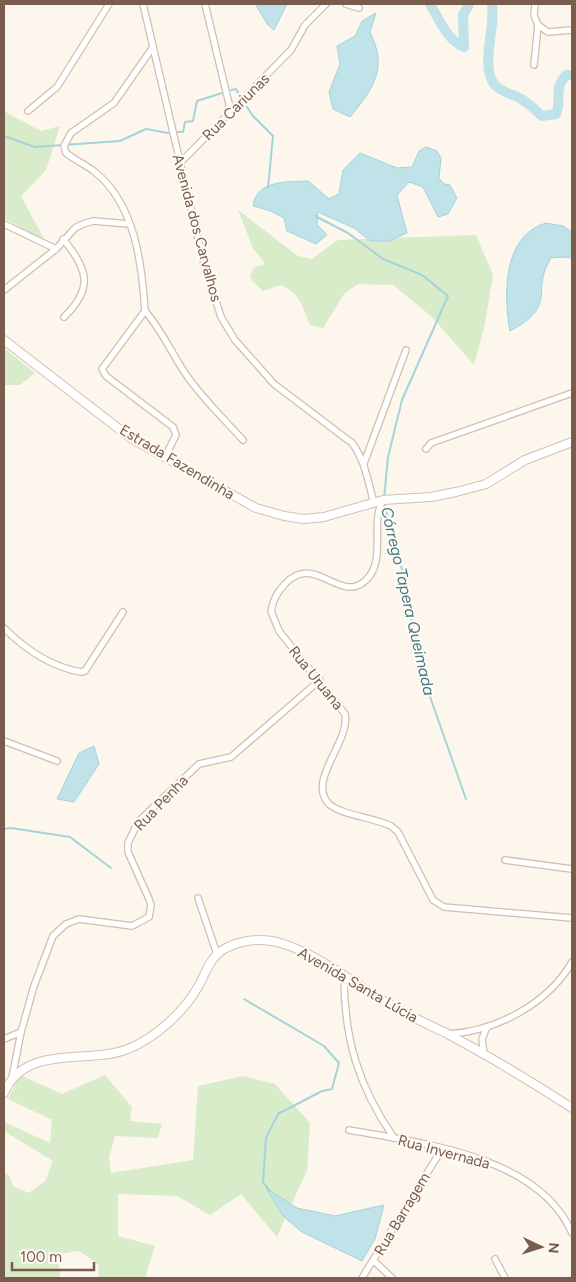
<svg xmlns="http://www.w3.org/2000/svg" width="576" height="1282" font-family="Figtree,sans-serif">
  <rect width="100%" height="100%" fill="#fdf6ec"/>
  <g fill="#d8ecc9">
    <polygon points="4,109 7,113 41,131 60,126 46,170 21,196 45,241 4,218"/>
    <path d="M238,210L298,256L312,259L338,240L476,235L493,275L485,324L474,365L431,316L393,285L358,284L344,294L323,328L310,325C303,307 299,292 281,285L263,291L252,281L250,276L254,268L265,264L253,248Z"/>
    <polygon points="4,348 35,373 20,385 4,385"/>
    <polygon points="20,1075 62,1094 105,1075 132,1107 130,1121 162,1124 158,1138 115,1136 109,1158 111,1173 193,1160 198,1086 243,1076 275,1084 310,1123 307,1170 277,1237 241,1194 210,1215 177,1196 118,1194 118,1236 155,1246 145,1278 98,1278 99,1265 79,1251 58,1254 60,1278 4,1278 4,1173 9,1175 14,1187 29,1193 45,1181 53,1161 4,1131 4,1122 50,1143 52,1120 8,1099"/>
  </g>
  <g fill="#bfe3e8" stroke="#a5d3da">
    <polygon points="255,4 287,4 274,30 268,25"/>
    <path d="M376,13L370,32C388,68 374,88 350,117L333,109L329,92L340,64L337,46L355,36L362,21Z"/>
    <path d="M426,147L437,151L441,158L439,178L444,184L450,185L457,198L448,214L438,217L423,187L409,182L397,195L407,233L389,241H370L354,228L318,212L317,224L327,235L316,244L287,231L284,218L271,211L253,206C256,180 287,182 308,181L329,199L339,194L343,170L360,153L397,168L412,167L419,151Z"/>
    <path d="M546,223L563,226L572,232V258L564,257L551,258C530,291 559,305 510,331C503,295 503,235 546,223Z"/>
    <polygon points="94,746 99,764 74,802 57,799 79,753"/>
    <polygon points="266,1188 297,1208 335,1216 384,1205 375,1239 362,1261 302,1232 283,1216"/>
  </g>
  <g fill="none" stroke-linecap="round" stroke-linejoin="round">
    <g stroke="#a5d3da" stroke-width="2">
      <polyline points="231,90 236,89 240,96"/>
      <polyline points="245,104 253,116 273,136 268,188"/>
      <polyline points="177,132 183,132 185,122 193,121 197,101 222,93"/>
      <polyline points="4,136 35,147 120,141 146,129 168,133"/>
      <polyline points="315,216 348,233 383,259 422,275 448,296 402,400 388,457 384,499"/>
      <polyline points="384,503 400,560 422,674 466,799"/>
      <polyline points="4,829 11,828 70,837 111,868"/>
      <polyline points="244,999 324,1046 339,1063 332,1089 322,1091 278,1114 266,1138 263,1182 270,1191"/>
    </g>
    <g stroke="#bfe3e8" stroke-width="10">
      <path d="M430,4C439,19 447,40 464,47L463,15L469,4"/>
      <path d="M492,4C496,27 480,65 494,84C501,93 512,93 521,99C529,103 535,110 542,116L556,114C563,99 552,92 566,75H572"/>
    </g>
    <g stroke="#d1beb0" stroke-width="8">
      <g id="street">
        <path d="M143,4L203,260L221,317L235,340L274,384L352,443C365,460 368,482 374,503"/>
        <polyline points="205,4 231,112"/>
        <polyline points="346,4 359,8"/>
        <polyline points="538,25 548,32 572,30"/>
        <polyline points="534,65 538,25 534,15 535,4"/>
        <polyline points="28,111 57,87 109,4"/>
        <polyline points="180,163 291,50 305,25 326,4"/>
        <polyline points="4,224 56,249"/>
        <path d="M63,239C88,269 94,288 64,317"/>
        <polyline points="4,290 56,249 75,228 83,224 93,221 129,224"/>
        <path d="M145,311C142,264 135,204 95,172C86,165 75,160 66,153L64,146L71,133L114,103L153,47"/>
        <polyline points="145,311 102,369 106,376 173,427 176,435 165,457"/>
        <path d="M145,311C161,329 171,352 185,373C201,397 223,418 243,440"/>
        <polyline points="426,449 431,443 572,393"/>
        <polyline points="364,463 406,350"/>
        <path d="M383,500C369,525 388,560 365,581C340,604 314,552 285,584C277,592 273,600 271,611L279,631L345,714C351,741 306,781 329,804C341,815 375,818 391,826L398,832L433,900L444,907L572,918"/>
        <path d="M4,628C25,649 51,667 81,672L85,671L123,612"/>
        <polyline points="4,741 57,761"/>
        <polyline points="505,860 572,869"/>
        <polyline points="198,898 217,954"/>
        <path d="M344,975C344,1038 358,1086 394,1138"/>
        <path d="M449,1034C496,1031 548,1004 572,962"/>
        <polyline points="4,1039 21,1032"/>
        <polyline points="484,1055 482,1039 487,1027"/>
        <polyline points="12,1078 21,1032 34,986 53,936 66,924 79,919 132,926 149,917 151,905 149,899 128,852 128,843 138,822 199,764 231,757 320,680"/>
        <path d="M349,1130C422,1143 539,1156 572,1233"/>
        <polyline points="495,1259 505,1278"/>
        <polyline points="374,1261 392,1278"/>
        <polyline points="362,1278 442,1149"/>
      </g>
    </g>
    <g stroke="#d6c0b0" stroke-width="10">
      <g id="secondary">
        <polyline points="4,340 132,439 256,508 284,516 304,519 324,517 383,500 431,497 456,492 486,484 525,460 572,442"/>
        <path d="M4,1093C25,1043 87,1065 128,1049C155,1038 183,1013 198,987C206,973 210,956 226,948C242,940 259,938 277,942C318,953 352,983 389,1004C407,1015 427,1024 446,1033C489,1056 532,1082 572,1108"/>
      </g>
    </g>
    <use href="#street" stroke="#fff" stroke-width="5.5"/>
    <use href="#secondary" stroke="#fff" stroke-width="8"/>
  </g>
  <g text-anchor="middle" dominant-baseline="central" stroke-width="4.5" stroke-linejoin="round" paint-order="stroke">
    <g font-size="15" fill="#7a5c4d" stroke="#fffaf3">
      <text transform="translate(236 107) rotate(-45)">Rua Cariunas</text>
      <text transform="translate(197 228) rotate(75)">Avenida dos Carvalhos</text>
      <text transform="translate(177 462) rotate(31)">Estrada Fazendinha</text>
      <text transform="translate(316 678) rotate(51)">Rua Uruana</text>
      <text transform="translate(161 803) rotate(-46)">Rua Penha</text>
      <text transform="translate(358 985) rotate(30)">Avenida Santa Lúcia</text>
      <text transform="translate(444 1152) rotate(15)">Rua Invernada</text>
      <text transform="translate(402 1214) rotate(-59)">Rua Barragem</text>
    </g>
    <g font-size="16" font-style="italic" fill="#437c86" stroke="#fffaf3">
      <text transform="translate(408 601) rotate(77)">Córrego Tapera Queimada</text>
    </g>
  </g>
  <rect width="576" height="1282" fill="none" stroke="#7a5c4d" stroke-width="10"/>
  <g transform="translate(541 1247) rotate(94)" stroke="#fffaf3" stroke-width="4" paint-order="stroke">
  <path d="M0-4L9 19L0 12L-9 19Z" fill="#7a5c4d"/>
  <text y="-8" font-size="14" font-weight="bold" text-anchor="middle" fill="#7a5c4d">N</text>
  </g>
  <path d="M12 1262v8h82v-8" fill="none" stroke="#7a5c4d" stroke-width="2.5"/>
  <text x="20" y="1262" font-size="15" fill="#7a5c4d" stroke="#fffaf3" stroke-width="4" paint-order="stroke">100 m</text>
</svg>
